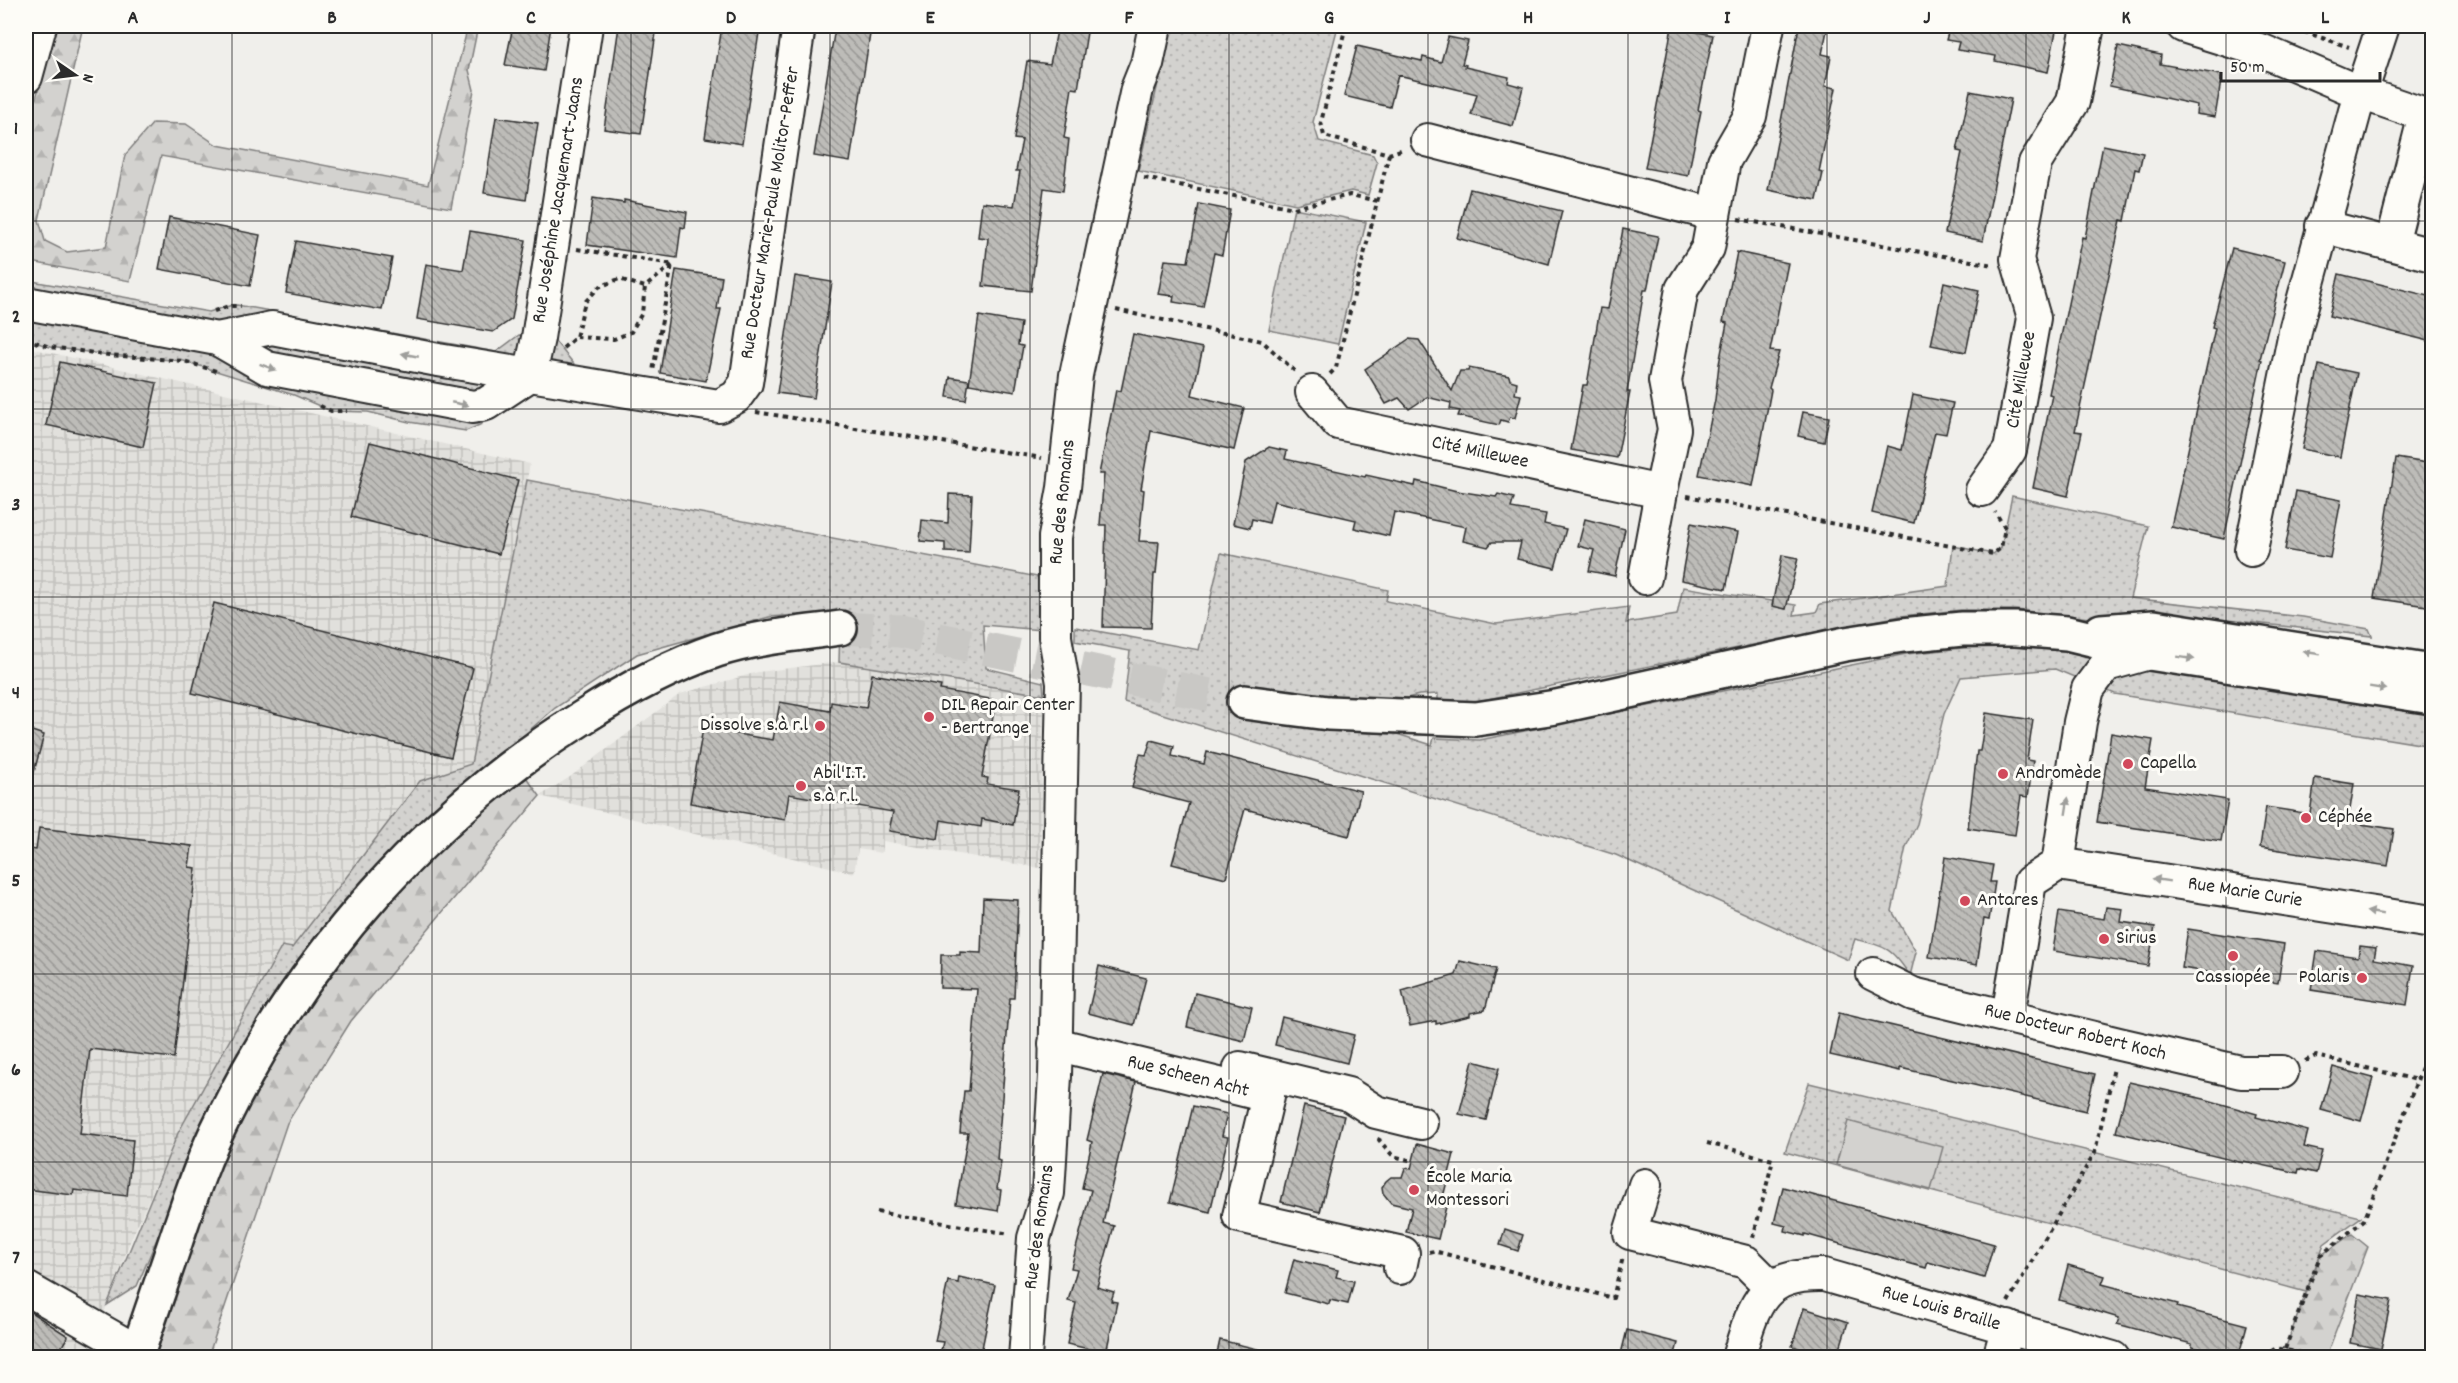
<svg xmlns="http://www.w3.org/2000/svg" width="2458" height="1383" font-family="Dekko,sans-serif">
  <defs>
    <pattern id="industrial-grid" width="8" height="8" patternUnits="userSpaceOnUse" patternTransform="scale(1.5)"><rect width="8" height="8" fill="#e1e0dc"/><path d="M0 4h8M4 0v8" fill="none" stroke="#c1c0bd"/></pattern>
    <pattern id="grass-dots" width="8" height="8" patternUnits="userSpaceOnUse" patternTransform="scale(1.5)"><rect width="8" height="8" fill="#d3d2cf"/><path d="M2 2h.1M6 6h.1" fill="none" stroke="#b5b4b2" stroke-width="1.8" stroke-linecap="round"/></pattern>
    <pattern id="forest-firs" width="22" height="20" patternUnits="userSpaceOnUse" patternTransform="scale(1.5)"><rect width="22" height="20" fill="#d3d2cf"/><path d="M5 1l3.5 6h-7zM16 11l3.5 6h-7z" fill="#b5b4b2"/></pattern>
    <pattern id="building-back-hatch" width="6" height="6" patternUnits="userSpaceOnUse" patternTransform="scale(1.5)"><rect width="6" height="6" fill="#bdbcb8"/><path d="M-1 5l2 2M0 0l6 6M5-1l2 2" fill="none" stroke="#9a9996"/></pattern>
  </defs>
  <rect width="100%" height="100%" fill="#f0efeb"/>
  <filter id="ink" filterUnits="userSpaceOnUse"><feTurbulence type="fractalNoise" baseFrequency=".0167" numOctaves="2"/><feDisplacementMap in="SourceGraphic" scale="12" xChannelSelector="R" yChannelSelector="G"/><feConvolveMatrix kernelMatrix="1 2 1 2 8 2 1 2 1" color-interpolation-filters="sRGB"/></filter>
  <g filter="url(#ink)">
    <g fill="url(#industrial-grid)">
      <polygon points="26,347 530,464 471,764 420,781 292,948 282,947 178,1133 130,1242 88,1357 26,1358"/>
      <polygon points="839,662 1044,695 1040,868 883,841 881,853 858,849 854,873 540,796 570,777 680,694 758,672"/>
    </g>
    <g fill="url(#grass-dots)" stroke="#7f7e7d" stroke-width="1.5">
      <polygon points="1171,26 1338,26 1313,122 1319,141 1373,155 1377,163 1368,195 1351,191 1296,204 1138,171"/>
      <polygon points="1294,208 1366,222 1338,344 1269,330"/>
      <polygon points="26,280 209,312 229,306 237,305 496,352 519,335 554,340 574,364 571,381 486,404 482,424 466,431 409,422 368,412 331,411 294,395 184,361 109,355 50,347 26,339"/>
      <polygon points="527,480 1043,578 1042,630 983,625 986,668 1043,682 1044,695 839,662 840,628 828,613 769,617 637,654 555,708 463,788 298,959 211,1111 137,1286 107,1305 178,1133 282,946 292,948 420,781 471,764"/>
      <path d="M2012,496L2148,526L2130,598L2303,617L2369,629L2372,636L2210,618L2108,620L2016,610H1961L1901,616L1841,627L1473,702L1438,704V694L1419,695L1399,700L1328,696L1247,684L1240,719L1328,731L1397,734L1432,745L1434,738L1480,740L1906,654L1962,648L2017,647L2064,651L2137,668L2432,710V746L2115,694L2055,669L1961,677L1944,714L1917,824L1906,847L1892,911L1916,952L1910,976C1892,948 1887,947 1855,939L1848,960L1616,855L1124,702L1130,651L1075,641V627L1199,650L1221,553L1388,590L1386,601L1496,624L1629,607L1626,623L1677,615L1683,587L1796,605L1794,615L1816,612L1820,604L1948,586L1953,546L1993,554L2001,548Z"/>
      <polygon points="1809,1083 2361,1217 2324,1244 2306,1292 1785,1152"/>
    </g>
    <g fill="url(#forest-firs)" stroke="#7f7e7d" stroke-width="1.5">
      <polygon points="58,26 83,26 39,220 45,241 67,252 106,247 125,155 153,123 186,124 217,145 428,185 468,26 478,26 469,70 474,90 451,208 161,156 130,281 26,261 26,130"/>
      <polygon points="523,773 540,796 351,1021 287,1123 208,1357 154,1358 202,1214 231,1135 303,1005 410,873"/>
      <polygon points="2352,1234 2368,1247 2326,1357 2285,1349 2320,1256"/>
    </g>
    <polygon fill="#d3d2cf" stroke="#7f7e7d" stroke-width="1.5" points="1848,1121 1943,1147 1931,1190 1836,1165"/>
    <g fill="url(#building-back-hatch)" stroke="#2b2b2b" stroke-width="1.5">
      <polygon points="513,26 551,26 544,71 505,65"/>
      <polygon points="619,26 657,26 641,134 604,129"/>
      <polygon points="722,26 760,26 742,144 705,138"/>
      <polygon points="1058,26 1088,26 1078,89 1072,88 1064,138 1069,139 1063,191 1044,188 1031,291 983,286 988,238 978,237 982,202 1014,206 1020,171 1016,171 1022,140 1014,139 1027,61 1050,64"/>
      <polygon points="1799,26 1828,26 1822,54 1831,56 1825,86 1836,88 1819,172 1823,173 1817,200 1768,190"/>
      <polygon points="1950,26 1964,26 2001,32 2002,26 2057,26 2048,72 1995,61 1996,56 1957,50 1959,42 1946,40"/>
      <polygon points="1672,27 1713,35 1698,110 1701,111 1688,176 1645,168"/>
      <polygon points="835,28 870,34 850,162 814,156"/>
      <polygon points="1448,37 1468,41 1462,64 1466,65 1465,67 1509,77 1508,83 1523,87 1513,126 1471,115 1477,94 1398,75 1390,107 1344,96 1357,46 1422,61 1423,57 1441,62"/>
      <polygon points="2118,46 2161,55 2160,64 2222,75 2215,117 2196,114 2197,105 2110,86"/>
      <polygon points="1970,91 2011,99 1983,241 1945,233 1962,152 1957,151"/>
      <polygon points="496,117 538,123 526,200 484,193"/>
      <polygon points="2103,145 2143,153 2139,170 2135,169 2125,221 2121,220 2102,307 2075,431 2082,432 2068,496 2033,488 2052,395 2049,394 2082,237 2085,238"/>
      <polygon points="1470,189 1562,211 1549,264 1457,238"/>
      <polygon points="593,198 624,203 624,200 687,212 685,228 681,227 677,258 587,245"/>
      <polygon points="1199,204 1230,210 1222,255 1214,253 1203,307 1173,302 1174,296 1158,294 1165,260 1188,262"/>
      <polygon points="169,217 260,235 250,286 159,269"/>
      <polygon points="1623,229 1658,236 1647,290 1644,290 1627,392 1630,392 1617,458 1571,450 1583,385 1587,385 1600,308 1608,309"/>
      <polygon points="470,231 526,240 512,319 493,332 417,319 426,264 463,270"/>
      <polygon points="296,241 392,258 382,310 286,293"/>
      <polygon points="2232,248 2285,261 2260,359 2262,360 2224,539 2171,527 2215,328 2212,327"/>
      <polygon points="1737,252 1788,263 1770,351 1779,352 1769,388 1771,390 1753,486 1699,475 1715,400 1719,364 1727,323 1723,322"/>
      <polygon points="676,270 722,277 717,309 721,309 706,381 660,373"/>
      <polygon points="2339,274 2433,297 2433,342 2329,316"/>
      <polygon points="795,276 832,282 814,398 777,393"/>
      <polygon points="1944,282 1979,290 1966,352 1931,345"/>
      <polygon points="979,316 1021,323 1018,345 1023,346 1015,392 969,384"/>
      <polygon points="1133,334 1203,348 1192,395 1244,408 1234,450 1151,431 1141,489 1144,490 1139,541 1159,542 1156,574 1154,574 1151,628 1103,627 1106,525 1100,525 1104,474 1099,474 1116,390 1121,391"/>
      <polygon points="1409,339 1419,340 1452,391 1460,371 1468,371 1469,368 1509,376 1510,380 1517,382 1515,394 1521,395 1515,418 1510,417 1508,422 1501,420 1499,425 1458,416 1460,411 1450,409 1451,403 1427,397 1409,409 1399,398 1386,404 1365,369"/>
      <polygon points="60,362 157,383 143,447 46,425"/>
      <polygon points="2319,365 2357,373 2340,457 2302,449"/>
      <polygon points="950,377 969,380 966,400 947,397"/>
      <polygon points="1913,395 1953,403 1946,434 1935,432 1914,523 1872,513 1887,446 1902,450"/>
      <polygon points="1803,412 1829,417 1824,442 1798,436"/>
      <polygon points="370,442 518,480 499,554 351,517"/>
      <polygon points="1269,447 1287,451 1285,459 1365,477 1366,475 1415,486 1416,481 1457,491 1496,497 1498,494 1514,498 1511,508 1546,514 1544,524 1566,529 1555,568 1517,559 1521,542 1492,542 1488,547 1463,541 1466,527 1394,512 1389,536 1354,528 1356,520 1274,501 1269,523 1252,519 1250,528 1233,524 1246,462"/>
      <polygon points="2396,458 2433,464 2433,607 2374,598"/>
      <polygon points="2296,491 2341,500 2330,558 2285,550"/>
      <polygon points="949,494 972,495 969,553 945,552 945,543 920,541 922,520 948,523"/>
      <polygon points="1585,519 1625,529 1615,576 1589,571 1594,550 1578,546"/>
      <polygon points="1691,523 1738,532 1726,589 1681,580"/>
      <polygon points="1782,555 1798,558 1786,609 1772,606"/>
      <polygon points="214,603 473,668 451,757 192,693"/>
      <polygon points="872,674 941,686 940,690 996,700 982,777 988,778 987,784 1019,789 1013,825 982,819 981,827 941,820 938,839 889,831 893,812 789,794 785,820 690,803 703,728 773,740 780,702 830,711 831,702 866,708"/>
      <polygon points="1986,713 2033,720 2027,760 2033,761 2028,797 2021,796 2015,835 1968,828 1977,751 1980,751"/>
      <polygon points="26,729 44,735 31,783 26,783"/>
      <polygon points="2111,733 2153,740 2145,787 2228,800 2221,841 2097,822"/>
      <polygon points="1151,740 1174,746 1172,756 1204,764 1207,752 1361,791 1349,836 1245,809 1226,878 1172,864 1189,803 1132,788 1140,754 1146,755"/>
      <polygon points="2315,778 2354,784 2348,822 2394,829 2388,866 2260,847 2266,807 2310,814"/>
      <polygon points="39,828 192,846 189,867 196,868 174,1058 90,1049 80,1134 133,1140 127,1196 74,1190 73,1195 26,1189 26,883 30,849 36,850"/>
      <polygon points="1945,857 1993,865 1990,882 1995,882 1989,920 1984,919 1977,965 1929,957"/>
      <polygon points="983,898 1018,900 1014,998 1010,998 997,1160 1001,1161 997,1189 1001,1190 998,1211 956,1204 968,1133 960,1133 964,1091 969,1091 977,989 940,988 941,955 960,955 960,952 981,953"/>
      <polygon points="2106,907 2123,909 2121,922 2155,927 2148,966 2053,951 2059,912 2104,919"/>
      <polygon points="2188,929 2284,944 2278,983 2182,968"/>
      <polygon points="2360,946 2376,948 2374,959 2413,966 2407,1005 2311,990 2317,951 2358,957"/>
      <polygon points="1460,961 1496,969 1485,1010 1470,1013 1470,1016 1436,1024 1436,1021 1410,1026 1402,991 1456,975"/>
      <polygon points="1099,966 1146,978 1134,1025 1088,1013"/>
      <polygon points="1195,993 1252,1007 1244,1041 1187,1027"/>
      <polygon points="1839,1013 2095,1074 2086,1111 1900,1068 1900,1071 1830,1055"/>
      <polygon points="1282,1017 1354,1035 1347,1063 1275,1045"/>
      <polygon points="1473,1061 1499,1068 1486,1120 1459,1114"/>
      <polygon points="2333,1067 2373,1078 2361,1121 2321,1110"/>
      <polygon points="1103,1074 1136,1082 1103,1223 1114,1226 1097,1287 1114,1292 1111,1301 1117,1302 1106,1353 1067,1344 1076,1303 1068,1301 1077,1269 1071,1268 1091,1190 1082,1188 1092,1142 1087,1140"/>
      <polygon points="2129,1082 2204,1099 2257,1114 2256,1117 2308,1131 2304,1147 2322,1151 2316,1173 2299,1169 2298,1173 2244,1161 2243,1163 2116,1132"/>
      <polygon points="1193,1106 1227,1114 1222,1136 1228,1137 1210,1212 1170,1202"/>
      <polygon points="1304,1106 1344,1116 1320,1212 1281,1202"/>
      <polygon points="1417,1144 1454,1154 1441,1205 1446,1207 1438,1239 1406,1232 1412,1208 1391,1203 1383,1193 1382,1187 1386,1181 1391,1177 1402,1177 1405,1168 1411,1169"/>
      <polygon points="1783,1187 1994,1244 1984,1278 1928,1262 1926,1268 1805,1234 1805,1236 1785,1231 1786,1226 1774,1223"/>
      <polygon points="1505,1229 1523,1235 1518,1251 1500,1245"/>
      <polygon points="1294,1259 1338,1270 1336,1277 1354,1281 1348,1304 1330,1300 1329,1304 1285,1293"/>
      <polygon points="2068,1265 2105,1276 2102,1284 2178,1304 2177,1307 2247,1325 2238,1358 2192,1347 2192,1344 2117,1324 2119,1318 2059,1300"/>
      <polygon points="959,1277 995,1285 980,1358 939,1358 943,1342 935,1341 948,1281 958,1283"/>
      <polygon points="2359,1294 2391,1300 2381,1349 2350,1343"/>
      <polygon points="1804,1308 1848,1322 1837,1358 1829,1358 1792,1346"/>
      <polygon points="26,1309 68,1336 55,1358 26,1358"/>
      <polygon points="1627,1330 1678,1343 1674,1358 1620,1358"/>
      <polygon points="1220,1340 1266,1351 1266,1358 1216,1358"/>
    </g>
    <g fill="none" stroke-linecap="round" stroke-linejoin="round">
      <polyline stroke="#c9c8c5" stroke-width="33" stroke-dasharray="33 16" stroke-linecap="butt" points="840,628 900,631 1244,702"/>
      <g stroke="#2b2b2b" stroke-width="36">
        <g id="minor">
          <polyline points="2183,26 2263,51 2361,93 2425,115 2392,244"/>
          <polyline points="26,77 40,26"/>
          <polyline points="1427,140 1713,214"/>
          <polyline points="2322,226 2432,255"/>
          <polyline points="26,303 217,339 267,368 473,407 486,404 530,375"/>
          <polyline points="217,339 272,328 438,360 719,406 736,397 746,383 799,26"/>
          <polyline points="530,375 538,338 586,26"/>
          <polyline points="1312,392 1338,423 1661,492 1674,429 1665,381 1682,289 1708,248 1724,161 1750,116 1768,26"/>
          <polyline points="1982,490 2010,450 2034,318 2017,259 2035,163 2073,102 2088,26"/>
          <polyline points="2251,550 2296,327 2355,111 2383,26"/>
          <polyline points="1645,578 1661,492"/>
          <polyline points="2058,864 2080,722 2088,689 2106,665 2149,653"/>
          <polyline points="1873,974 1913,994 2119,1044 2241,1072 2282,1072"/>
          <polyline points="2008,1016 2030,882 2058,864 2432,922"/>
          <polyline points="1055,1044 1268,1096 1239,1216 1403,1253 1400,1268"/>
          <polyline points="1240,1068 1348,1094 1376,1112 1421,1123"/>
          <polyline points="1645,1185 1630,1233 1746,1262 1771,1287"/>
          <polyline points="26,1288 138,1352"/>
          <polyline points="1025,1358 1034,1238 1048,1193 1055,1076 1063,683 1055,637 1055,537 1064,488 1076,375 1137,89 1147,64 1155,26"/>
          <path d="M1738,1358C1754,1305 1761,1273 1824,1275L2113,1358"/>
          <polyline points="1999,1358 2008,1327"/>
        </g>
      </g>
      <g stroke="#2b2b2b" stroke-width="38">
        <g id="major">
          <polyline points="2101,631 2154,627 2432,671"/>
          <polyline points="1244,702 1328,713 1476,719 1556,707 1845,644 1903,635 1962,629 2016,629 2067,633 2149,653 2432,697"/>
          <path d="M136,1358C149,1318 163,1279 176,1240C190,1199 203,1158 223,1119C303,956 428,814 582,718C624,691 670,666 717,650C757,637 799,634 840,628"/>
        </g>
      </g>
      <g stroke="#2b2b2b" stroke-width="4" stroke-dasharray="4.5 4.5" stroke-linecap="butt">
        <polyline points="1346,26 1321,122 1324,136 1389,154 1403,149"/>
        <polyline points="2287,26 2349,47"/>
        <polyline points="1144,178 1294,208 1350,195 1378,201"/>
        <polyline points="1738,219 1993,265"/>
        <polyline points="577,249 672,264 653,371"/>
        <polyline points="1116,310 1262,341 1297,373"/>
        <polyline points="214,311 229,306 241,306"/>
        <polyline points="576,337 614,339 631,332 642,313 645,287"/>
        <polyline points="26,339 50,347 109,355 184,361 219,372"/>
        <polyline points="563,348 576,337 585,302 599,287 619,279 645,287 672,265"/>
        <polyline points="1330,374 1336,368 1389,154"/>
        <polyline points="320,406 331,411 347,411"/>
        <polyline points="756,412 1042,458"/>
        <polyline points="1687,496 1993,554 2001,548 2005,528 1995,512"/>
        <polyline points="2305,1061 2316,1056 2417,1080"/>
        <polyline points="1380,1138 1379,1140 1393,1156 1413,1161"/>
        <polyline points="1707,1143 1773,1160 1753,1238"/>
        <polyline points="877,1212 1010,1234"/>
        <polyline points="1429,1252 1434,1251 1613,1298 1623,1257"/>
        <polyline points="2008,1302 2095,1152 2114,1068"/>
        <polyline points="2285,1349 2320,1256 2364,1220 2432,1041"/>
        <polyline points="2266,1358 2267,1354 2276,1348 2325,1358"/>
      </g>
      <use href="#minor" stroke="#fdfcf7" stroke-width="32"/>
      <use href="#major" stroke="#fdfcf7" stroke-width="33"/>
    </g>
    <defs><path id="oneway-solid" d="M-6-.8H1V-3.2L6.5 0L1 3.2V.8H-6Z" transform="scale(1.5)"/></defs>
    <g fill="#9e9e9b">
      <use href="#oneway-solid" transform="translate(410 355) rotate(-169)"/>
      <use href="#oneway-solid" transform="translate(268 367) rotate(20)"/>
      <use href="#oneway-solid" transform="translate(460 404) rotate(11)"/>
      <use href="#oneway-solid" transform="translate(2312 653) rotate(-171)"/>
      <use href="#oneway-solid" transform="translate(2186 658) rotate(9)"/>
      <use href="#oneway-solid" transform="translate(2378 688) rotate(9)"/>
      <use href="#oneway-solid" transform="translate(2067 806) rotate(-81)"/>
      <use href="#oneway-solid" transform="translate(2161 880) rotate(-171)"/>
      <use href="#oneway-solid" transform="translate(2375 913) rotate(-171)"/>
    </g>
  </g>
  <path fill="none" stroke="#2b2b2b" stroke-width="1.5" stroke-opacity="0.55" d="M232,26V1358M432,26V1358M631,26V1358M830,26V1358M1030,26V1358M1229,26V1358M1428,26V1358M1628,26V1358M1827,26V1358M2026,26V1358M2226,26V1358M26,221H2432M26,409H2432M26,597H2432M26,786H2432M26,974H2432M26,1162H2432"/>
  <g fill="#d1495b" stroke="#fdfcf7" stroke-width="2">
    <circle cx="929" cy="717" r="6"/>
    <circle cx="820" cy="726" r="6"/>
    <circle cx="2128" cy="764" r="6"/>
    <circle cx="2003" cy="774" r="6"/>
    <circle cx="801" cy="786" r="6"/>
    <circle cx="2306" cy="818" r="6"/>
    <circle cx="1965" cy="901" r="6"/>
    <circle cx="2104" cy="939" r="6"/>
    <circle cx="2233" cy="956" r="6"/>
    <circle cx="2362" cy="978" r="6"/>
    <circle cx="1414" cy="1190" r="6"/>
  </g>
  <g text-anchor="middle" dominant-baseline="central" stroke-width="6" stroke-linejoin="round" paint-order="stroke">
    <g font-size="20" fill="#2b2b2b" stroke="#fdfcf7">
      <text transform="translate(559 200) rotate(-81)">Rue Joséphine Jacquemart-Jaans</text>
      <text transform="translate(771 213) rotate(-81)">Rue Docteur Marie-Paule Molitor-Peffer</text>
      <text transform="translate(2022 380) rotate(-80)">Cité Millewee</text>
      <text transform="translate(1480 453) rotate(12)">Cité Millewee</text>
      <text transform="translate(1063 502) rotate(-84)">Rue des Romains</text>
      <text transform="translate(2245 893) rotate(9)">Rue Marie Curie</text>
      <text transform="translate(2075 1033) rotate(14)">Rue Docteur Robert Koch</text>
      <text transform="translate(1188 1077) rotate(14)">Rue Scheen Acht</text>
      <text transform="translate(1040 1227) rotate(-82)">Rue des Romains</text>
      <text transform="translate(1941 1309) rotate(16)">Rue Louis Braille</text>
    </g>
    <g font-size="20" fill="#2b2b2b" stroke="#fdfcf7" text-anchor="start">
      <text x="941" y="706">DIL Repair Center<tspan x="941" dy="23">- Bertrange</tspan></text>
      <text x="808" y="726" text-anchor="end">Dissolve s.à r.l</text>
      <text x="2140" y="764">Capella</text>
      <text x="813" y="774">Abil'I.T.<tspan x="813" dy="23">s.à r.l.</tspan></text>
      <text x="2015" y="774">Andromède</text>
      <text x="2318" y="818">Céphée</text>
      <text x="1977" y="901">Antares</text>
      <text x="2116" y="939">Sirius</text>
      <text x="2233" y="978" text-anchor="middle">Cassiopée</text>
      <text x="2350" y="978" text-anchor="end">Polaris</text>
      <text x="1426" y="1178">École Maria<tspan x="1426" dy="23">Montessori</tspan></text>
    </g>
  </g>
  <rect width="2458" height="1383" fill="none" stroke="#fdfcf7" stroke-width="66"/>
  <g transform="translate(75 75) rotate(104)" stroke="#fdfcf7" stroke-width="4.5" paint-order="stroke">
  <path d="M0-4.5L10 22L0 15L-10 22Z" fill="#2b2b2b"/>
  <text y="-9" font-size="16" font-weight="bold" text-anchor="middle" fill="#2b2b2b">N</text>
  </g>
  <path d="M2221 72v9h159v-9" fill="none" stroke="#2b2b2b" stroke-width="3"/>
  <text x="2230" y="72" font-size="18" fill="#2b2b2b" stroke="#fdfcf7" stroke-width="4.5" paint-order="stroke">50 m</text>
  <rect x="33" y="33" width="2392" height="1317" fill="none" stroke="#2b2b2b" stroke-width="2"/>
  <g font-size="20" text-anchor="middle" font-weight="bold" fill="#2b2b2b">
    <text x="133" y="23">A</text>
    <text x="332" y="23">B</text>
    <text x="531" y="23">C</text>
    <text x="731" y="23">D</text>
    <text x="930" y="23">E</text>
    <text x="1129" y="23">F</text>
    <text x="1329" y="23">G</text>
    <text x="1528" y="23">H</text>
    <text x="1727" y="23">I</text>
    <text x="1927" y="23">J</text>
    <text x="2126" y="23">K</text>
    <text x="2325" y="23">L</text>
    <text x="16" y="134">1</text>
    <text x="16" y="322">2</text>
    <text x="16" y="510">3</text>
    <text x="16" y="698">4</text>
    <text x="16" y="886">5</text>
    <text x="16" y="1075">6</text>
    <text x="16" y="1263">7</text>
  </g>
</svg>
